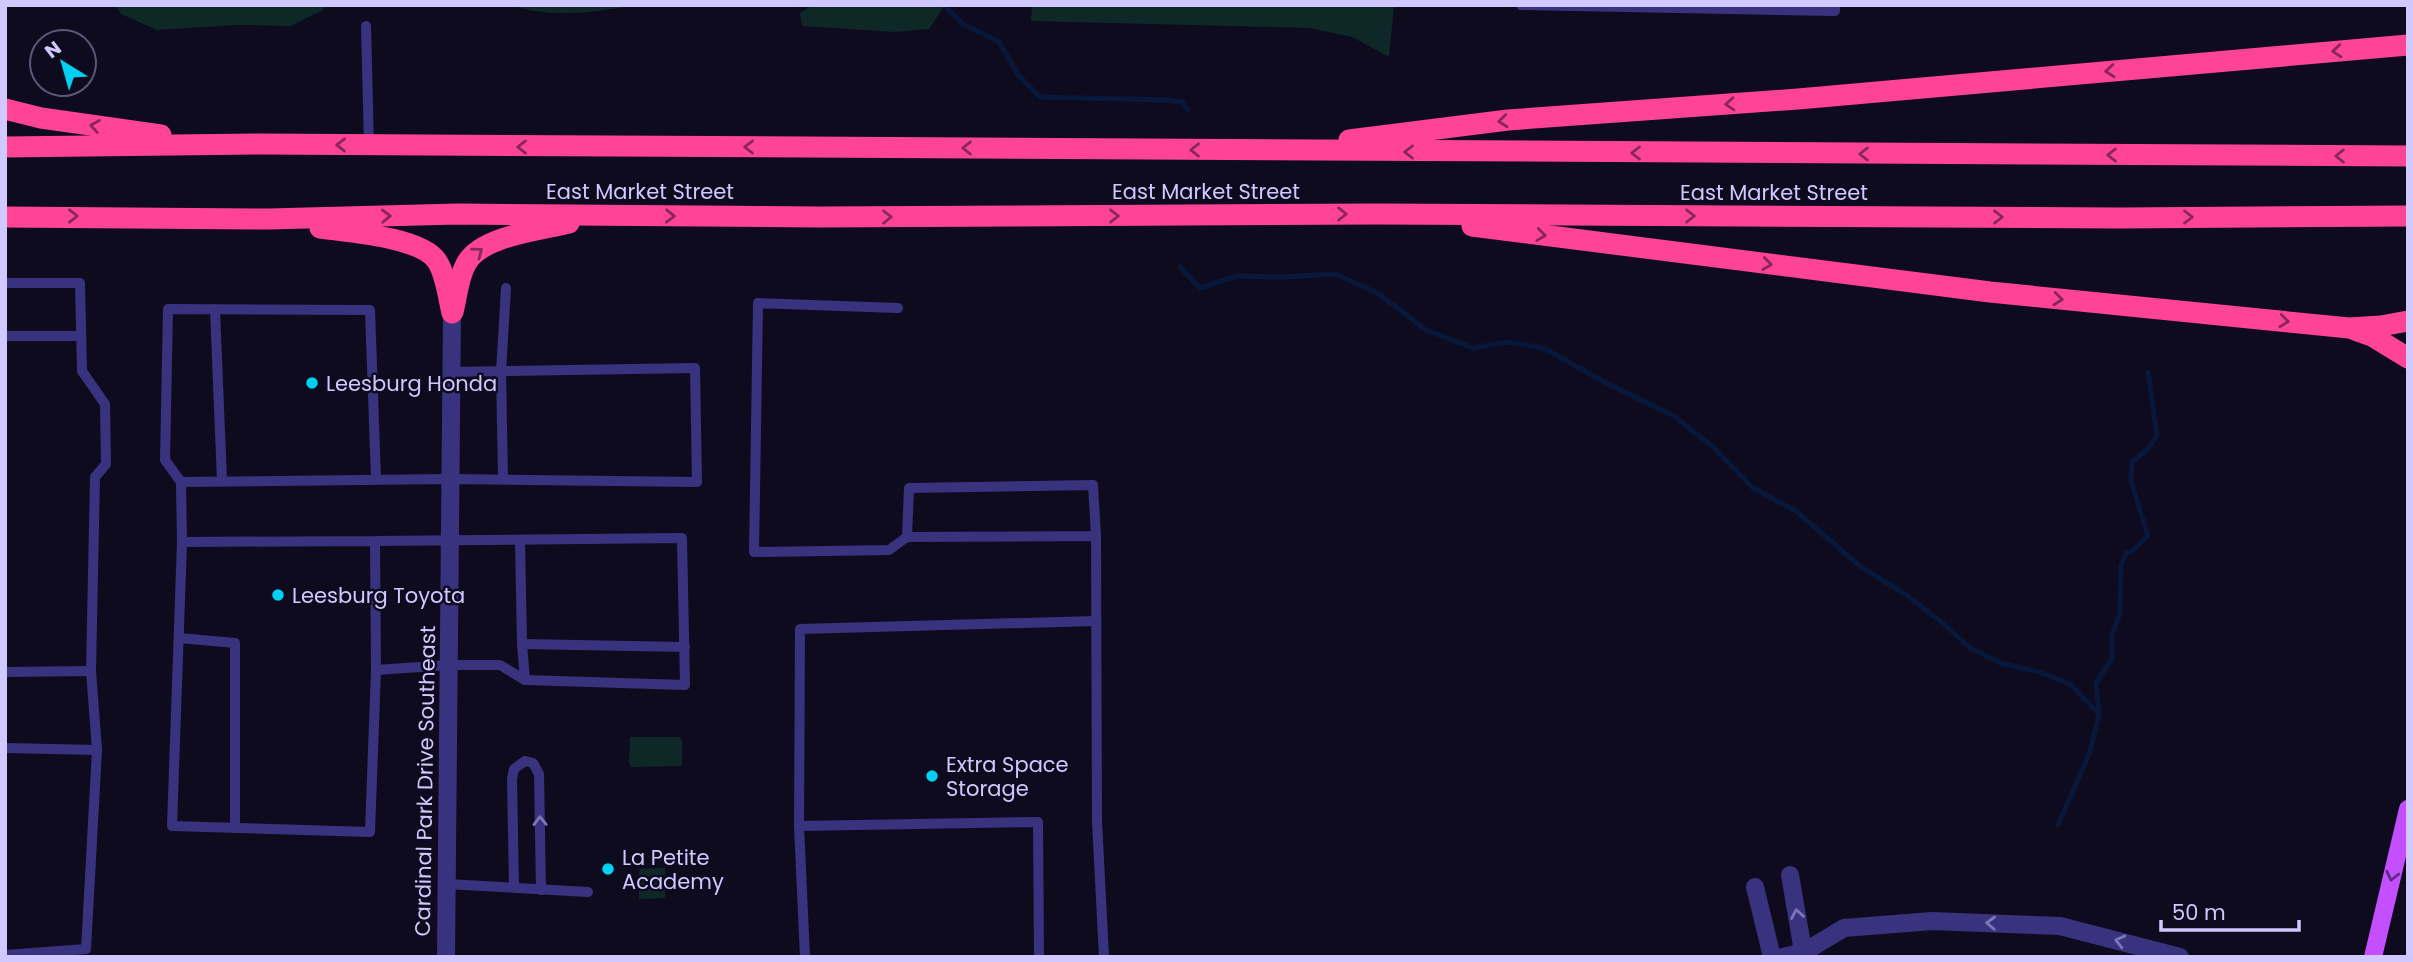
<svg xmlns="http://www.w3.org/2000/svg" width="2413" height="962" font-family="Poppins,sans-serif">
  <rect width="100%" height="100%" fill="#0f0b1e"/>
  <g fill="#0e2828">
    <polygon points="116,5 326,5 323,10 290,26 236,25 157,30 121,14"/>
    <path d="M512,5H636C597,12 549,19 512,5Z"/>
    <polygon points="813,5 945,5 929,29 895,32 802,26 800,13"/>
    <polygon points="1032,5 1394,5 1389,57 1352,37 1310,28 1031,21"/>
    <polygon points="630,737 680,737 682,741 682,766 631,767 629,762"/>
    <polygon points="665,868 665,898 639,899 639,869"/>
  </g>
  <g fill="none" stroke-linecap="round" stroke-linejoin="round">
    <g stroke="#07183b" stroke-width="5">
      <polyline points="943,5 963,24 999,42 1019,76 1040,97 1165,100 1182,102 1188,110"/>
      <polyline points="1180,267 1200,288 1237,276 1283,277 1336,274 1379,294 1426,330 1473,348 1507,342 1544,348 1604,382 1674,416 1712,446 1753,488 1796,511 1861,567 1905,594 1943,623 1969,647 2000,663 2039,672 2070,684 2099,714"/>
      <polyline points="2058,825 2090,752 2099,714 2096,683 2112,659 2112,635 2120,613 2121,565 2126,553 2133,550 2148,536 2131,481 2132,462 2148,449 2157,435 2148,372"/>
    </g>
    <g stroke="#39337f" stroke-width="10">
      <polyline points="1521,5 1835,11 1835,5"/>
      <polyline points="366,26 369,146"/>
      <polyline points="5,283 80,283 82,371 105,404 106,464 95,477 91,671 97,750 86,949 5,955"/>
      <polyline points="898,308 758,303 754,552 889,550 907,537"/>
      <polyline points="215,309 222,481"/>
      <polyline points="5,336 81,336"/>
      <polyline points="503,479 501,372 506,288"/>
      <polyline points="181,482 165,460 168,309 370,310 376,479"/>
      <polyline points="1096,536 907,537 909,488 1093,485 1096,536 1097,821 1104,957"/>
      <polyline points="520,540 522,644 525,680"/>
      <polyline points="375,541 682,538 685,685 525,680 500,665 449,665 376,670 375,541 182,542 172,826 370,832 376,670"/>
      <polyline points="182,542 181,482 450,479 697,482 695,368 451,372"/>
      <polyline points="179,638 235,643 235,828"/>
      <polyline points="522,644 685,647"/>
      <polyline points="5,672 91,671"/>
      <polyline points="5,748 97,750"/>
      <polyline points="799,826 805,957"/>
      <polyline points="447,884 588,892"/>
      <polyline points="514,887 512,779 514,769 525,761 533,763 539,774 541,890"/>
      <polyline points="1039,957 1038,822 799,826 800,629 1095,621"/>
    </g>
    <g stroke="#39337f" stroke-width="18">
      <polyline points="1790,875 1804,957"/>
      <polyline points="1755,887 1772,957"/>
    </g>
    <g stroke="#39337f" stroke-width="18">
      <polyline points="446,957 452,313"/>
      <polyline points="1783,957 1804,952 1844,928 1932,921 2060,926 2180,957"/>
    </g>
    <polyline stroke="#c44fff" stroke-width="18" points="2373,957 2408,809"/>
    <g stroke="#ff4396" stroke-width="21">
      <polyline points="5,109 41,118 161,135"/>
      <polyline points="1349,140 1508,120 1798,99 2408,45"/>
      <polyline points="5,147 260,144 2408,156"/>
      <polyline points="5,217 269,219 457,214 819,217 1377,214 2120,218 2408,216"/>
      <polyline points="1472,226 1990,292 2349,328 2381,326 2408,321"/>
      <path d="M320,228C348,232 421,237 437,261C446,275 448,296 452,313"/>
      <path d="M453,312C457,297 458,278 466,264C480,236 541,230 569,223"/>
      <polyline points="2355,330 2372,336 2408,358"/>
    </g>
  </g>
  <defs><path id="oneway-chevron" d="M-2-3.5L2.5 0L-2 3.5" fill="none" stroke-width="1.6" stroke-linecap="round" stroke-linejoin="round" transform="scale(1.75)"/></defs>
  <g stroke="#87275a">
    <use href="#oneway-chevron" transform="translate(2337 51) rotate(175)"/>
    <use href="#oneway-chevron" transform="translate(2110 71) rotate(175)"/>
    <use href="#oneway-chevron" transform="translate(1730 104) rotate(176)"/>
    <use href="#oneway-chevron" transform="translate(1503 121) rotate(174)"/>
    <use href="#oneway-chevron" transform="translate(95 126) rotate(-171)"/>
    <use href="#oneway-chevron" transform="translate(341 145) rotate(-179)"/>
    <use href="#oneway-chevron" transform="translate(522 147) rotate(-180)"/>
    <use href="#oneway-chevron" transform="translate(749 147) rotate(-180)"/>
    <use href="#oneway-chevron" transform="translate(967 148) rotate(-180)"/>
    <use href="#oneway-chevron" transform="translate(1195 150) rotate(-180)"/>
    <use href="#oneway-chevron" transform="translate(1409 152) rotate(-180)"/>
    <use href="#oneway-chevron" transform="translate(1636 153) rotate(-180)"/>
    <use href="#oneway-chevron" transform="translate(1864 154) rotate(-180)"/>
    <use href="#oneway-chevron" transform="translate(2112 155) rotate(-180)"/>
    <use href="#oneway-chevron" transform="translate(2340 156) rotate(-180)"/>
    <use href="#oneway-chevron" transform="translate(1342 214)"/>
    <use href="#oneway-chevron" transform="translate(73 216)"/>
    <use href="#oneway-chevron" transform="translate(386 216) rotate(-2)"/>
    <use href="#oneway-chevron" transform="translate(670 216) rotate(1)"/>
    <use href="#oneway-chevron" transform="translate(1114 216)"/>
    <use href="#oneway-chevron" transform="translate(1690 216)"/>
    <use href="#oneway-chevron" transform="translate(887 217)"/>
    <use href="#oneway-chevron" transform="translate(1998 217)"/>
    <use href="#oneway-chevron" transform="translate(2188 217)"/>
    <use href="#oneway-chevron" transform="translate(1541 235) rotate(7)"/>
    <use href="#oneway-chevron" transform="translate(478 252) rotate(-37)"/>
    <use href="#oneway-chevron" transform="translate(1767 264) rotate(7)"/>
    <use href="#oneway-chevron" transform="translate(2058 299) rotate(6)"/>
    <use href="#oneway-chevron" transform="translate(2284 321) rotate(6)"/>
  </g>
  <g stroke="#7d76b9">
    <use href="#oneway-chevron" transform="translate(540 821) rotate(-91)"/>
    <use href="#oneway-chevron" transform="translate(1797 914) rotate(-100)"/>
    <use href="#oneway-chevron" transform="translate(1991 923) rotate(-178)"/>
    <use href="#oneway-chevron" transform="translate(2120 941) rotate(-166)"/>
  </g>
  <use stroke="#602a83" href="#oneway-chevron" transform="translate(2392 876) rotate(103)"/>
  <g fill="#00d1f3" stroke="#0f0b1e" stroke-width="2.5">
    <circle cx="312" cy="383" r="7"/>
    <circle cx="278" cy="595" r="7"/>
    <circle cx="932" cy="776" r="7"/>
    <circle cx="608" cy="869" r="7"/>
  </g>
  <g text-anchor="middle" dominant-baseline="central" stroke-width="5" stroke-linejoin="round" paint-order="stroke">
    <g font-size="21" fill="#d0c8ff" stroke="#0f0b1e">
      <text x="640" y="191">East Market Street</text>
      <text x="1206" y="191">East Market Street</text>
      <text x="1774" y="192">East Market Street</text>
      <text transform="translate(425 781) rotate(-89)">Cardinal Park Drive Southeast</text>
    </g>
    <g font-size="21" fill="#d0c8ff" stroke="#0f0b1e" text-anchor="start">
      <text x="326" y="383">Leesburg Honda</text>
      <text x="292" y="595">Leesburg Toyota</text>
      <text x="946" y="764">Extra Space<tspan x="946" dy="24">Storage</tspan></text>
      <text x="622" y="857">La Petite<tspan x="622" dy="24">Academy</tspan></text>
    </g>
  </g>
  <rect width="2413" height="962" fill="none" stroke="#d0c8ff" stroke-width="14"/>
  <g transform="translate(63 63) rotate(323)"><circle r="33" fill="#0f0b1e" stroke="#5c5778" stroke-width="2"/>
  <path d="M0-5L12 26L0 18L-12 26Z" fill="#00d1f3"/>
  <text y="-10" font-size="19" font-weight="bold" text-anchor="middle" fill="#d0c8ff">N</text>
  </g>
  <path d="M2161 920v10h138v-10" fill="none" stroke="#d0c8ff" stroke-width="3.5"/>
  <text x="2172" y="920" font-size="21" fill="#d0c8ff" stroke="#0f0b1e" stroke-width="5" paint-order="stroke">50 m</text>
</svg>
